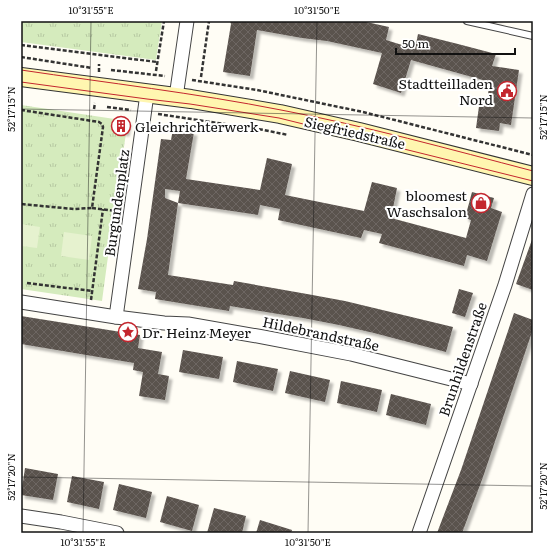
<svg xmlns="http://www.w3.org/2000/svg" width="554" height="554" font-family="Literata,serif">
  <defs>
    <pattern id="park-tufts" width="24" height="20" patternUnits="userSpaceOnUse"><rect width="24" height="20" fill="#d5ebbd"/><path d="M3 7l-1-3M5 7V3M7 7l1-3M15 17l-1-3M17 17v-4M19 17l1-3" fill="none" stroke="#b6c8a1"/></pattern>
    <pattern id="building-cross-hatch" width="8" height="8" patternUnits="userSpaceOnUse"><rect width="8" height="8" fill="#5a524d"/><path d="M0 0l8 8M0 8l8-8" fill="none" stroke="#6d6662"/></pattern>
    <filter id="shadow"><feDropShadow dx="3.5" dy="3.5" stdDeviation="1" flood-color="#0004"/></filter>
  </defs>
  <rect width="100%" height="100%" fill="#fffdf5"/>
  <g fill="url(#park-tufts)">
    <polygon points="21,21 162,21 156,60 21,42"/>
    <polygon points="21,105 128,121 116,197 102,301 21,289"/>
  </g>
  <g fill="#e6f2cf">
    <polygon points="21,224 40,227 37,248 21,246"/>
    <polygon points="64,232 92,236 89,260 61,256"/>
  </g>
  <g fill="url(#building-cross-hatch)" fill-rule="evenodd" filter="url(#shadow)">
    <polygon points="230,21 362,21 389,27 386,40 415,49 418,34 458,44 496,54 492,66 519,70 511,125 500,123 499,131 476,128 480,99 487,100 490,82 411,60 401,93 373,84 382,53 327,41 302,38 257,30 250,76 223,72 231,24"/>
    <polygon points="488,21 501,21 489,25"/>
    <polygon points="116,119 128,121 126,133 115,131"/>
    <path d="M173,129L194,132L186,179L260,190L267,158L292,164L285,195L364,211L372,182L397,188L391,218L466,238L471,220L465,218L472,192L494,198L491,208L502,212L487,261L467,255L464,266L379,243L382,234L364,230L361,238L278,220L280,209L260,205L258,215L178,203L168,275L233,285L234,281L307,294L345,301L453,327L446,352L374,333L339,325L303,318L230,306L229,311L155,299L156,292L138,289L147,239L161,139L171,140ZM165,189L180,191L178,203L165,198Z"/>
    <polygon points="533,237 533,290 516,284"/>
    <polygon points="459,289 473,293 465,317 452,313"/>
    <polygon points="514,313 533,320 533,329 483,477 462,533 437,533 461,470"/>
    <polygon points="21,316 140,335 138,348 162,352 158,374 169,376 165,400 139,396 143,372 133,370 134,363 21,344"/>
    <polygon points="183,350 223,357 219,379 179,372"/>
    <polygon points="237,361 278,369 273,391 233,382"/>
    <polygon points="290,371 330,380 325,402 285,393"/>
    <polygon points="341,381 382,390 377,412 337,403"/>
    <polygon points="391,394 431,404 426,425 386,415"/>
    <polygon points="25,468 58,474 53,500 21,495"/>
    <polygon points="72,476 104,482 99,509 67,502"/>
    <polygon points="119,484 152,492 146,518 113,510"/>
    <polygon points="167,496 199,505 192,531 160,522"/>
    <polygon points="214,508 246,516 242,533 207,533"/>
    <polygon points="260,520 292,530 291,533 256,533"/>
  </g>
  <g fill="none" stroke-linecap="round" stroke-linejoin="round">
    <g stroke="#444" stroke-width="8">
      <polyline id="lane" points="467,21 533,36"/>
    </g>
    <g stroke="#444" stroke-width="15">
      <g id="street">
        <polyline points="176,97 187,21"/>
        <polyline points="21,302 116,317 164,323 188,324 263,337 351,354 471,384"/>
        <polyline points="116,317 147,94"/>
        <polyline points="21,516 61,522 117,533"/>
        <polyline points="419,533 505,285 533,194"/>
      </g>
    </g>
    <g stroke="#333" stroke-width="20">
      <polyline id="secondary" points="21,77 191,99 280,114 359,132 533,176"/>
    </g>
    <g stroke="#333" stroke-width="2.5" stroke-dasharray="4 2" stroke-linecap="butt">
      <polyline points="21,45 157,62"/>
      <polyline points="21,57 92,68"/>
      <polyline points="111,70 165,76"/>
      <polyline points="156,71 164,21"/>
      <polyline points="99,72 99,64"/>
      <polyline points="201,77 209,21"/>
      <polyline points="192,80 257,90 363,112 533,155"/>
      <polyline points="107,107 131,110"/>
      <polyline points="94,109 95,103"/>
      <polyline points="21,110 99,122 102,124 103,127 92,208 74,209 21,204"/>
      <polyline points="158,114 264,130 288,135"/>
      <polyline points="92,208 117,211"/>
      <polyline points="27,283 92,291"/>
      <polyline points="91,300 103,209"/>
    </g>
    <use href="#lane" stroke="#fff" stroke-width="6"/>
    <use href="#street" stroke="#fff" stroke-width="13"/>
    <use href="#secondary" stroke="#fff6b0" stroke-width="18"/>
    <g stroke="#c4262e" stroke-width="1">
      <path d="M21,70C108,83 195,93 281,110C366,126 449,149 533,171"/>
      <polyline points="21,82 147,99 190,104 279,118 533,181"/>
    </g>
  </g>
  <path fill="none" stroke="#111" stroke-width="1" stroke-opacity="0.45" d="M21,109L533,118M21,477L533,486M83,533L91,21M308,533L317,21"/>
  <defs>
    <g id="civic-ring" transform="scale(1)"><circle r="9.5" fill="#fff" stroke="#c4262e" stroke-width="1.5"/><path d="M-.6-6.5H3V-4.5H.6V-3L4-1V1h2V6H-6V1h2V-1L-.6-3ZM-1.2 2.5V6h2.4V2.5Z" fill="#c4262e"/></g>
    <g id="building-ring" transform="scale(1)"><circle r="9.5" fill="#fff" stroke="#c4262e" stroke-width="1.5"/><path d="M-4-6H4V6H1V3H-1V6H-4ZM-2.5-4.3h1.7v1.8h-1.7ZM.8-4.3h1.7v1.8H.8ZM-2.5-1h1.7V.8h-1.7ZM.8-1h1.7V.8H.8Z" fill="#c4262e"/></g>
    <g id="shop-ring" transform="scale(1)"><circle r="9.5" fill="#fff" stroke="#c4262e" stroke-width="1.5"/><path d="M-5-2.5h2.3a2.7 3.5 0 0 1 5.4 0H5L5.5 6h-11ZM-1.5-2.5h3a1.5 2.3 0 0 0-3 0Z" fill="#c4262e"/></g>
    <g id="sight-ring" transform="scale(1)"><circle r="9.5" fill="#fff" stroke="#c4262e" stroke-width="1.5"/><path d="M0-6L1.8-2.2L6-1.7L2.9 1.2L3.7 5.4L0 3.3L-3.7 5.4L-2.9 1.2L-6-1.7L-1.8-2.2Z" fill="#c4262e"/></g>
  </defs>
  <g fill-rule="evenodd">
    <use href="#civic-ring" x="507" y="91"/>
    <use href="#building-ring" x="121" y="126"/>
    <use href="#shop-ring" x="481" y="203"/>
    <use href="#sight-ring" x="128" y="332"/>
  </g>
  <g text-anchor="middle" dominant-baseline="central" stroke-width="4" stroke-linejoin="round" paint-order="stroke">
    <g font-size="14" fill="#111" stroke="#fff" text-anchor="end">
      <text x="493" y="83">Stadtteilladen<tspan x="493" dy="16">Nord</tspan></text>
      <text x="135" y="126" text-anchor="start">Gleichrichterwerk</text>
      <text x="467" y="195">bloomest<tspan x="467" dy="16">Waschsalon</tspan></text>
      <text x="142" y="332" text-anchor="start">Dr. Heinz Meyer</text>
    </g>
    <g font-size="14" fill="#111" stroke="#fff">
      <text transform="translate(355 132) rotate(13)">Siegfriedstraße</text>
      <text transform="translate(116 203) rotate(-82)">Burgundenplatz</text>
      <text transform="translate(321 333) rotate(12)">Hildebrandstraße</text>
      <text transform="translate(462 359) rotate(-71)">Brunhildenstraße</text>
    </g>
  </g>
  <rect width="554" height="554" fill="none" stroke="#ffffff" stroke-width="44"/>
  <path d="M396 48v6h119v-6" fill="none" stroke="#111111" stroke-width="2"/>
  <text x="402" y="48" font-size="12" fill="#111111" stroke="#ffffff" stroke-width="3" paint-order="stroke">50 m</text>
  <rect x="22" y="22" width="510" height="510" fill="none" stroke="#111" stroke-width="1.5"/>
  <g font-size="10" text-anchor="middle" fill="#111">
    <text x="91" y="14">10°31'55"E</text>
    <text x="317" y="14">10°31'50"E</text>
    <text transform="translate(11 109) rotate(-90)" y="4">52°17'15"N</text>
    <text transform="translate(543 117) rotate(-90)" y="4">52°17'15"N</text>
    <text transform="translate(11 477) rotate(-90)" y="4">52°17'20"N</text>
    <text transform="translate(543 486) rotate(-90)" y="4">52°17'20"N</text>
    <text x="83" y="546">10°31'55"E</text>
    <text x="308" y="546">10°31'50"E</text>
  </g>
</svg>
